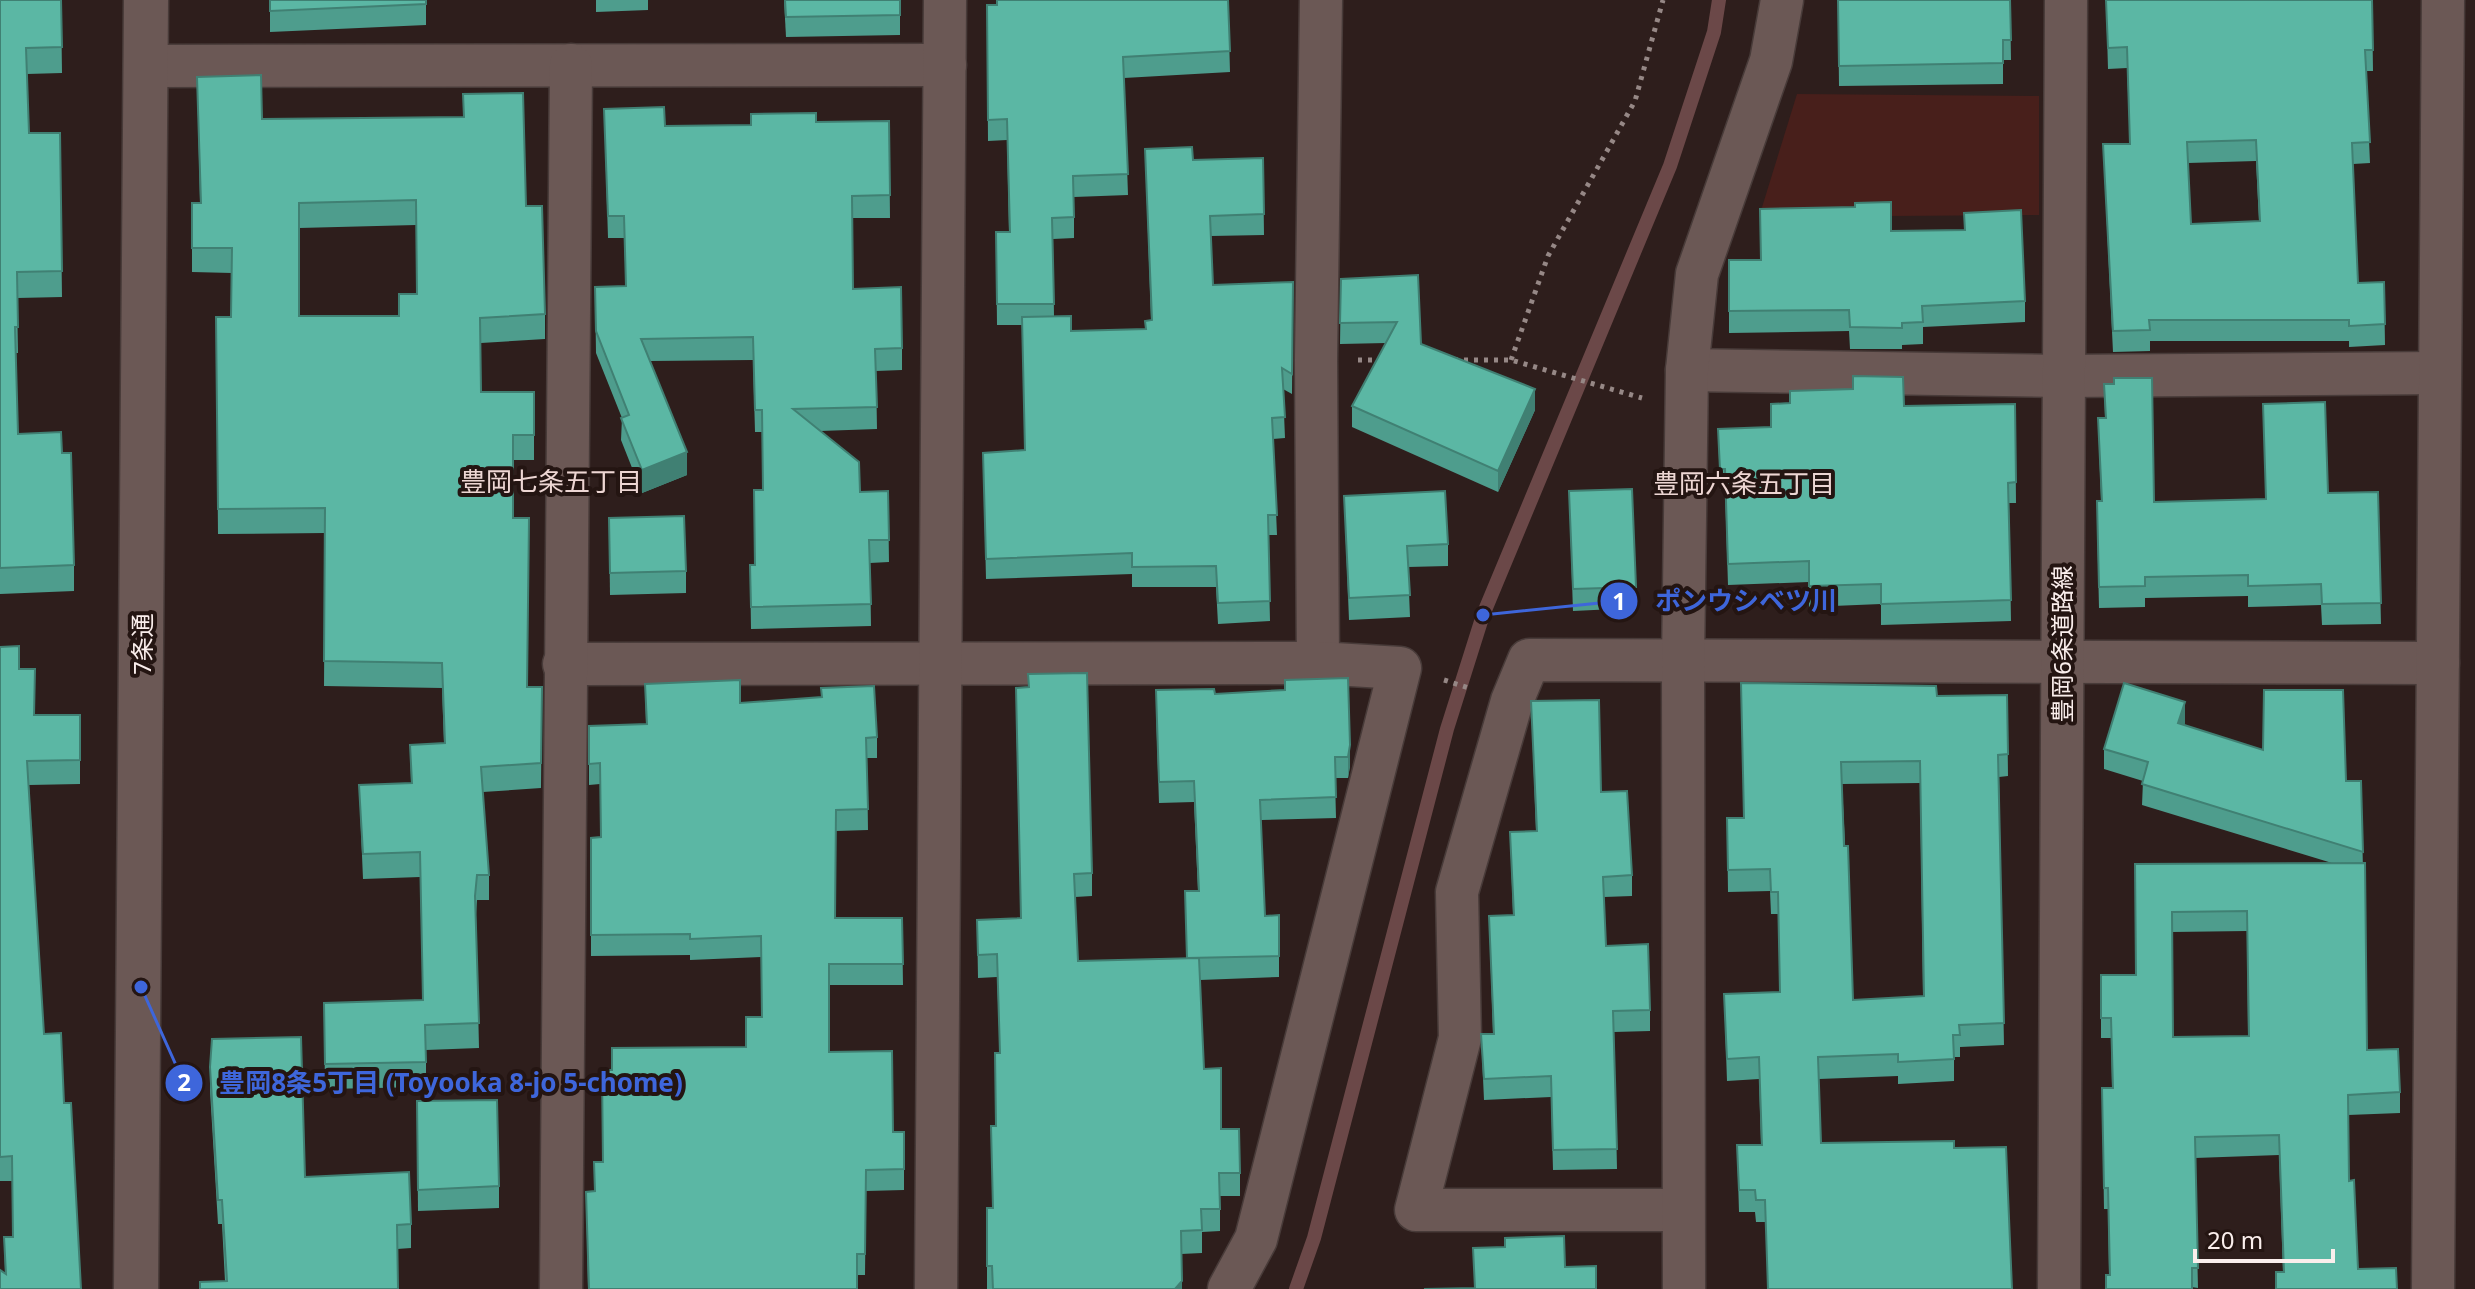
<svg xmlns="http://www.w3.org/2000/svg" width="2475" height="1289" font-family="'Noto Sans','Noto Sans JP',sans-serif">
  <rect width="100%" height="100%" fill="#2e1e1c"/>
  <polygon fill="#481f1b" points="1797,94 2039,96 2039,215 1759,217"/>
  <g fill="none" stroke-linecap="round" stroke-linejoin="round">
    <polyline stroke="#6b4848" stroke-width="14" points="1296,1289 1314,1238 1447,729 1483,615 1670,166 1714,32 1719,0"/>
    <g stroke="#483b39" stroke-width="45">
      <g id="minor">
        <polyline points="146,66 945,65"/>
        <polyline points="1687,370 2062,376 2438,373"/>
        <polyline points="1318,663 1316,360 1321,0"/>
        <polyline points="564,664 1318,663 1400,668 1256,1239 1229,1289"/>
        <polyline points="1683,1210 1416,1210 1460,1038 1457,892 1512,701 1529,660 2438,663"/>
        <polyline points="561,1289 571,65"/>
        <polyline points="936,1289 945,0"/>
        <polyline points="1684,1289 1683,663 1687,370 1697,274 1771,61 1782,0"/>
        <polyline points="2059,1289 2066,0"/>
        <polyline points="2433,1289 2443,0"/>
      </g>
    </g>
    <g stroke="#483b39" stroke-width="47">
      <polyline id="tertiary" points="136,1289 146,0"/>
    </g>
    <g stroke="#968886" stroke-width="5" stroke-dasharray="4 6" stroke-linecap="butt">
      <polyline points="1358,360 1380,360"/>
      <polyline points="1454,360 1511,360 1642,398"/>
      <polyline points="1511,360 1548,256 1635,101 1663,0"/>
      <polyline points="1444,680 1469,688"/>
    </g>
    <use href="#minor" stroke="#6b5855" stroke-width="42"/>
    <use href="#tertiary" stroke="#6b5855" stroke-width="44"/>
  </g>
  <g fill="#4e9d8d" fill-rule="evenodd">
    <polygon points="0,0 61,0 62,73 27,74 29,133 60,133 62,297 17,298 18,353 16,353 18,434 74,565 74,591 0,594"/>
    <polygon points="270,0 426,0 426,25 270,32"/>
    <polygon points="596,0 648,0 648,10 596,12"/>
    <polygon points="784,0 900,0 900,35 786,37"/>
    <polygon points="996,0 1228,0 1230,72 1124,78 1128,195 1074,197 1074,238 1053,239 1054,316 1071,331 1145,329 1151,320 1145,149 1193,160 1263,158 1264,235 1211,236 1213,285 1293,282 1292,394 1283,389 1285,438 1273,439 1277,535 1268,535 1270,621 1218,624 1216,587 1132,587 1132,574 986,579 983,453 1025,450 1022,325 997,325 996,232 1009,232 1007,140 988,141 987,5 996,5"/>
    <polygon points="1838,0 2010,0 2011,60 2003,60 2003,84 1839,86"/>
    <path d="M2106,0H2372L2373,71H2366L2370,163L2353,164L2358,283L2384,282L2385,345L2349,347V341H2150V351L2113,352L2103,144H2130L2127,68L2108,69ZM2256,161L2259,221L2191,224L2188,163Z"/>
    <path d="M197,77L262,119L526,206L545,314V339L481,343V392H534V460H513V518L528,687H542L541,788L483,792L489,875V900H477L476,915L479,1048L426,1050V1087L325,1089L324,1003L423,1000L420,877L363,879L359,785L411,783L410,745L444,743L442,688L324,686L325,533L218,534L216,317H231L232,273L192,272V203H200ZM416,225L417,294L399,316H299V228Z"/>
    <polygon points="604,109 665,126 751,125 816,122 889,121 890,218 852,218 853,289 902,348 902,370 876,371 877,429 820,431 860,492 888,491 889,562 870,563 871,626 751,629 750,565 755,565 763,490 762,432 755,432 753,360 650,361 687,475 642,493 621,440 622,418 596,353 595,287 626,286 624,238 608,238"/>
    <polygon points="1964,213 2025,301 2025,322 1923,327 1923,344 1902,345 1902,349 1850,349 1849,331 1729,333 1729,260 1761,260 1891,231 1964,230"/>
    <polygon points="1418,275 1421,344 1535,410 1498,492 1352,427 1352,406 1386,343 1340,344 1341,279"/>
    <polygon points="2104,384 2154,502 2266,499 2263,404 2328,493 2378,492 2381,624 2322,625 2321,605 2248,607 2248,596 2145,598 2145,607 2099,608 2097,522 2101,501 2098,418 2105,418"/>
    <polygon points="1771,404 1904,406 2015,404 2016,503 2009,503 2011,621 1881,625 1881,604 1809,607 1809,582 1728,585 1725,490 1720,490 1718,429 1771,427"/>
    <polygon points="1569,491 1636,587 1636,608 1573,611"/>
    <polygon points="1344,496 1448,544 1448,566 1408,567 1410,617 1349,620"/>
    <polygon points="609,518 686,571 686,593 610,595"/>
    <polygon points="0,647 19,669 35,715 80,715 80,784 29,785 44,1034 64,1103 81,1289 5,1273 4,1237 13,1237 12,1181 0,1181"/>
    <polygon points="1348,678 1350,766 1348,778 1335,778 1336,818 1261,820 1265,916 1279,915 1279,977 1200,980 1204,1069 1221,1129 1240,1173 1240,1196 1220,1196 1220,1231 1202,1232 1202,1253 1181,1254 1182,1289 987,1289 987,1208 992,1208 1000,1053 997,977 978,978 977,920 1021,918 1016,711 1092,873 1092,896 1075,897 1078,961 1186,958 1198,891 1194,802 1159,803 1156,711 1215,694 1285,690"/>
    <polygon points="645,684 740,703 877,737 877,758 867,758 868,830 836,831 835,918 902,918 903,985 829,985 829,1052 893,1132 904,1132 904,1190 866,1191 865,1275 857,1275 857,1289 588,1289 586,1192 594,1191 594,1162 603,1162 612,1070 746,1047 762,1017 761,957 690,960 690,955 591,956 591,838 601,837 600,784 589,785 589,726 646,724"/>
    <path d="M2007,695L2008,776L1999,777L2004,1045L1960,1047V1057H1954V1081L1898,1084V1076L1819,1079L1765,1222H1756L1755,1212H1739L1737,1145H1761L1759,1079L1727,1081L1724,994L1780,992L1778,914H1771L1770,891L1728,892L1727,818H1743L1937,696ZM1920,783L1923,996L1853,1000L1842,784Z"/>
    <polygon points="1531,701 1601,792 1632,875 1632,896 1604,897 1606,946 1650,1010 1650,1031 1614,1032 1617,1169 1553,1170 1551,1097 1484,1100 1481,1034 1493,1034 1489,916 1513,915 1510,832 1536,831"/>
    <path d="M2185,723L2184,725L2346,781H2361L2367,1050L2400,1092V1113L2348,1115L2283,1272L2279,1155L2195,1158L2198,1288L2109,1275L2108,1209H2104L2102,1088H2112L2111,1038H2101V975H2135V864L2332,863L2142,805L2143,781L2104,769V749ZM2247,931L2248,1036L2173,1037L2172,932Z"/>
    <polygon points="210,1067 305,1177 411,1224 411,1248 397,1249 225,1281 222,1224 218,1224 210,1091"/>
    <polygon points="417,1101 499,1186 499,1208 418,1211"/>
  </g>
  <g fill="#408073">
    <polygon points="1535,389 1535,410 1498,492 1498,471"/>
    <polygon points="687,452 687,475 642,493 642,470"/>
    <polygon points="2185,702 2185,723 2178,744 2178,723"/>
    <polygon points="1350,745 1350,766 1348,778 1348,757"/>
    <polygon points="1182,1281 1182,1289 1175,1289"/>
  </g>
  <g fill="#5bb7a4" stroke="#408073" stroke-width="2" fill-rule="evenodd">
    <polygon points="0,0 61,0 62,47 26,48 29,133 60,133 62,271 17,272 18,327 15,327 18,434 61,432 62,453 71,453 74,565 0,568"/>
    <polygon points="270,0 426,0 426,4 270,11"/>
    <polygon points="785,0 900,0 900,15 786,17"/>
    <polygon points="997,0 1228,0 1230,51 1123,57 1128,174 1073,176 1074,217 1052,218 1054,304 997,304 996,232 1010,232 1007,119 988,120 987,5 997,5"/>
    <polygon points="1838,0 2010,0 2011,40 2003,40 2003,63 1839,66"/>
    <path d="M2106,0H2372L2373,50H2365L2370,142L2352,143L2358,283L2384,282L2385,324L2349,326V320H2149L2150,330L2113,331L2103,144H2130L2127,47L2108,48ZM2256,140L2260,221L2191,224L2187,142Z"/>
    <path d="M261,75L262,119L464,117L463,94L523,93L526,206H542L545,314L480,318L481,392H534V435H513V518H529L527,687H542L541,763L481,767L489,875H477L475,896L479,1023L425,1025L426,1062L325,1064L324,1003L423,1000L420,852L363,854L359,785L412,783L410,745L445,743L442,663L324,661L325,508L218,509L216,317H231L232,248H192V203H201L197,77ZM416,200L417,294H399V316H299V203Z"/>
    <polygon points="664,107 665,126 751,125 751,114 816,113 816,122 889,121 890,195 852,196 853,289 901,287 902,348 875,349 877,407 793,409 859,462 860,492 888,491 889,540 869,540 871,604 751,607 750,565 755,565 754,490 763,490 762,410 755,410 753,337 641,339 687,452 642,470 621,418 629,415 596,331 595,287 626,286 624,216 608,216 604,109"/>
    <polygon points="1192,147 1193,160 1263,158 1264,214 1210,216 1213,285 1293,282 1292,374 1282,368 1285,417 1272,418 1277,515 1268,515 1270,601 1218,603 1216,566 1132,567 1132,553 986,559 983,453 1025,450 1022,317 1071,316 1071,331 1146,329 1145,321 1152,320 1145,149"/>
    <polygon points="1891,202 1891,231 1965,230 1964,213 2021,210 2025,301 1922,306 1923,322 1902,323 1902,328 1850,327 1849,310 1729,311 1729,260 1761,260 1760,209 1855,207 1855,203"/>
    <polygon points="1418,275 1421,344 1535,389 1498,471 1352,406 1397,322 1340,323 1341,279"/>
    <polygon points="1853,376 1903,377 1904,406 2015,404 2016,482 2008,483 2011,600 1881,604 1881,584 1809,586 1809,561 1728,564 1725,469 1720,469 1718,429 1771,427 1771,404 1790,403 1790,391 1853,389"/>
    <polygon points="2114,378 2152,378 2154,502 2266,499 2263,404 2325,402 2328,493 2378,492 2381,603 2322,604 2321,584 2248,586 2248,575 2145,577 2145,586 2099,587 2097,501 2102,501 2098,418 2106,418 2104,384 2114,384"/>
    <polygon points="1632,489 1636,587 1573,589 1569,491"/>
    <polygon points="1445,491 1448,544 1407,546 1410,595 1349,598 1344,496"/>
    <polygon points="684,516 686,571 610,573 609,518"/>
    <polygon points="19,646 19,669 35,669 34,715 80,715 80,760 27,761 44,1034 61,1033 64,1103 71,1103 81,1289 0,1289 0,1270 6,1274 4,1237 13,1237 12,1156 0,1157 0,647"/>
    <polygon points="1087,673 1092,873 1074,874 1078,961 1199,958 1204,1069 1221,1068 1221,1129 1239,1129 1240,1173 1219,1173 1220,1209 1201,1209 1202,1230 1181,1231 1182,1281 1175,1289 993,1289 992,1266 987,1266 987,1208 993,1208 991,1126 996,1126 995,1053 1000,1053 997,954 978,955 977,920 1021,918 1016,688 1029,687 1028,674"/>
    <polygon points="1348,678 1350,745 1348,757 1335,757 1336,797 1260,800 1265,916 1279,915 1279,956 1187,958 1185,891 1199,891 1194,781 1159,782 1156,690 1214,689 1215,694 1285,690 1285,680"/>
    <polygon points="740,680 740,703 822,697 821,688 874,686 877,737 866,738 868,809 836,810 835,918 902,918 903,964 829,964 829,1052 892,1051 893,1132 904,1132 904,1169 866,1170 865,1254 857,1254 857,1289 589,1289 586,1192 595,1191 594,1162 603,1162 602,1070 612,1070 612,1048 746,1047 746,1017 762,1017 761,936 690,939 690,934 591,935 591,838 601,837 600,763 589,764 589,726 647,724 645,684"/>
    <path d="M1741,683L1936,686L1937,696L2007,695L2008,754L1998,755L2004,1023L1959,1025L1960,1035H1953L1954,1059L1898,1062V1054L1818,1057L1821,1143L1954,1141V1148L2006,1147L2012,1289H1768L1765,1200H1756L1755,1190H1739L1737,1145H1762L1759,1057L1727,1059L1724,994L1780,992L1778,892H1771L1770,869L1728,870L1727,818H1744ZM1920,761L1924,996L1853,1000L1848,846H1844L1841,762Z"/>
    <polygon points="2124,683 2185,702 2178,723 2263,750 2264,690 2343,690 2346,781 2361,781 2363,852 2142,784 2148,762 2104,749"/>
    <polygon points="1599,700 1601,792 1627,791 1632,875 1603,877 1606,946 1648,944 1650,1010 1613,1011 1617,1149 1553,1150 1551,1076 1484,1079 1481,1034 1494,1034 1489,916 1514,915 1510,832 1537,831 1531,701"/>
    <path d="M2365,863L2367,1050L2398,1049L2400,1092L2348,1095L2349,1181L2354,1180L2358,1269L2396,1268L2397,1289H2276V1272H2284L2279,1135L2195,1137L2198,1268H2192V1289H2106V1275H2110L2108,1188H2104L2102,1088H2113L2111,1018H2101V975H2136L2135,864ZM2247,911L2249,1036L2173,1037L2172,912Z"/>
    <polygon points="301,1037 305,1177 409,1172 411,1224 397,1225 398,1289 200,1289 200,1282 227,1281 222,1200 218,1200 210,1067 212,1039"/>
    <polygon points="497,1100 499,1186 418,1190 417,1101"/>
    <polygon points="1564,1236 1565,1267 1596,1266 1596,1289 1424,1289 1475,1288 1473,1248 1505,1247 1505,1238"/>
  </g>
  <g text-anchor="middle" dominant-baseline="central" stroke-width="8" stroke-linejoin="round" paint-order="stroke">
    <g font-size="24" fill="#faeeec" stroke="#241512">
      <text transform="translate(141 644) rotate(-90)">7条通</text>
      <text transform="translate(2061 644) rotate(-90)">豊岡6条道路線</text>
    </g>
    <g font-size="26" fill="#edd6d3" stroke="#241512">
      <text x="551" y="481">豊岡七条五丁目</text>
      <text x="1744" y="483">豊岡六条五丁目</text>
    </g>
  </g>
  <path fill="none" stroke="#3e66db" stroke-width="3" d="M1483 615L1619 601M141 987L184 1083"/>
  <g fill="#3e66db" stroke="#241512" stroke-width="3">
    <circle cx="1483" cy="615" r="8"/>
    <circle cx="141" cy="987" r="8"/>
    <circle cx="1619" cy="601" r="20"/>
    <circle cx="184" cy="1083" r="20"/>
  </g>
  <g font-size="24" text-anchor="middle" font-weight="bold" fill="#fff">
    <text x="1619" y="610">1</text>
    <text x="184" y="1091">2</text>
  </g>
  <g font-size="26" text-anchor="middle" font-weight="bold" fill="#3e66db" stroke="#241512" stroke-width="8" stroke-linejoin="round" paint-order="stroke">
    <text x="1746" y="610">ポンウシベツ川</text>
    <text x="451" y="1092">豊岡8条5丁目 (Toyooka 8-jo 5-chome)</text>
  </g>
  <path d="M2195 1249v12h138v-12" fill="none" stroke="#faeeec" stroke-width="4"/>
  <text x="2207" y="1249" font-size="24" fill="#faeeec" stroke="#241512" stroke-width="6" paint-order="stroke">20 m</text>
</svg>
